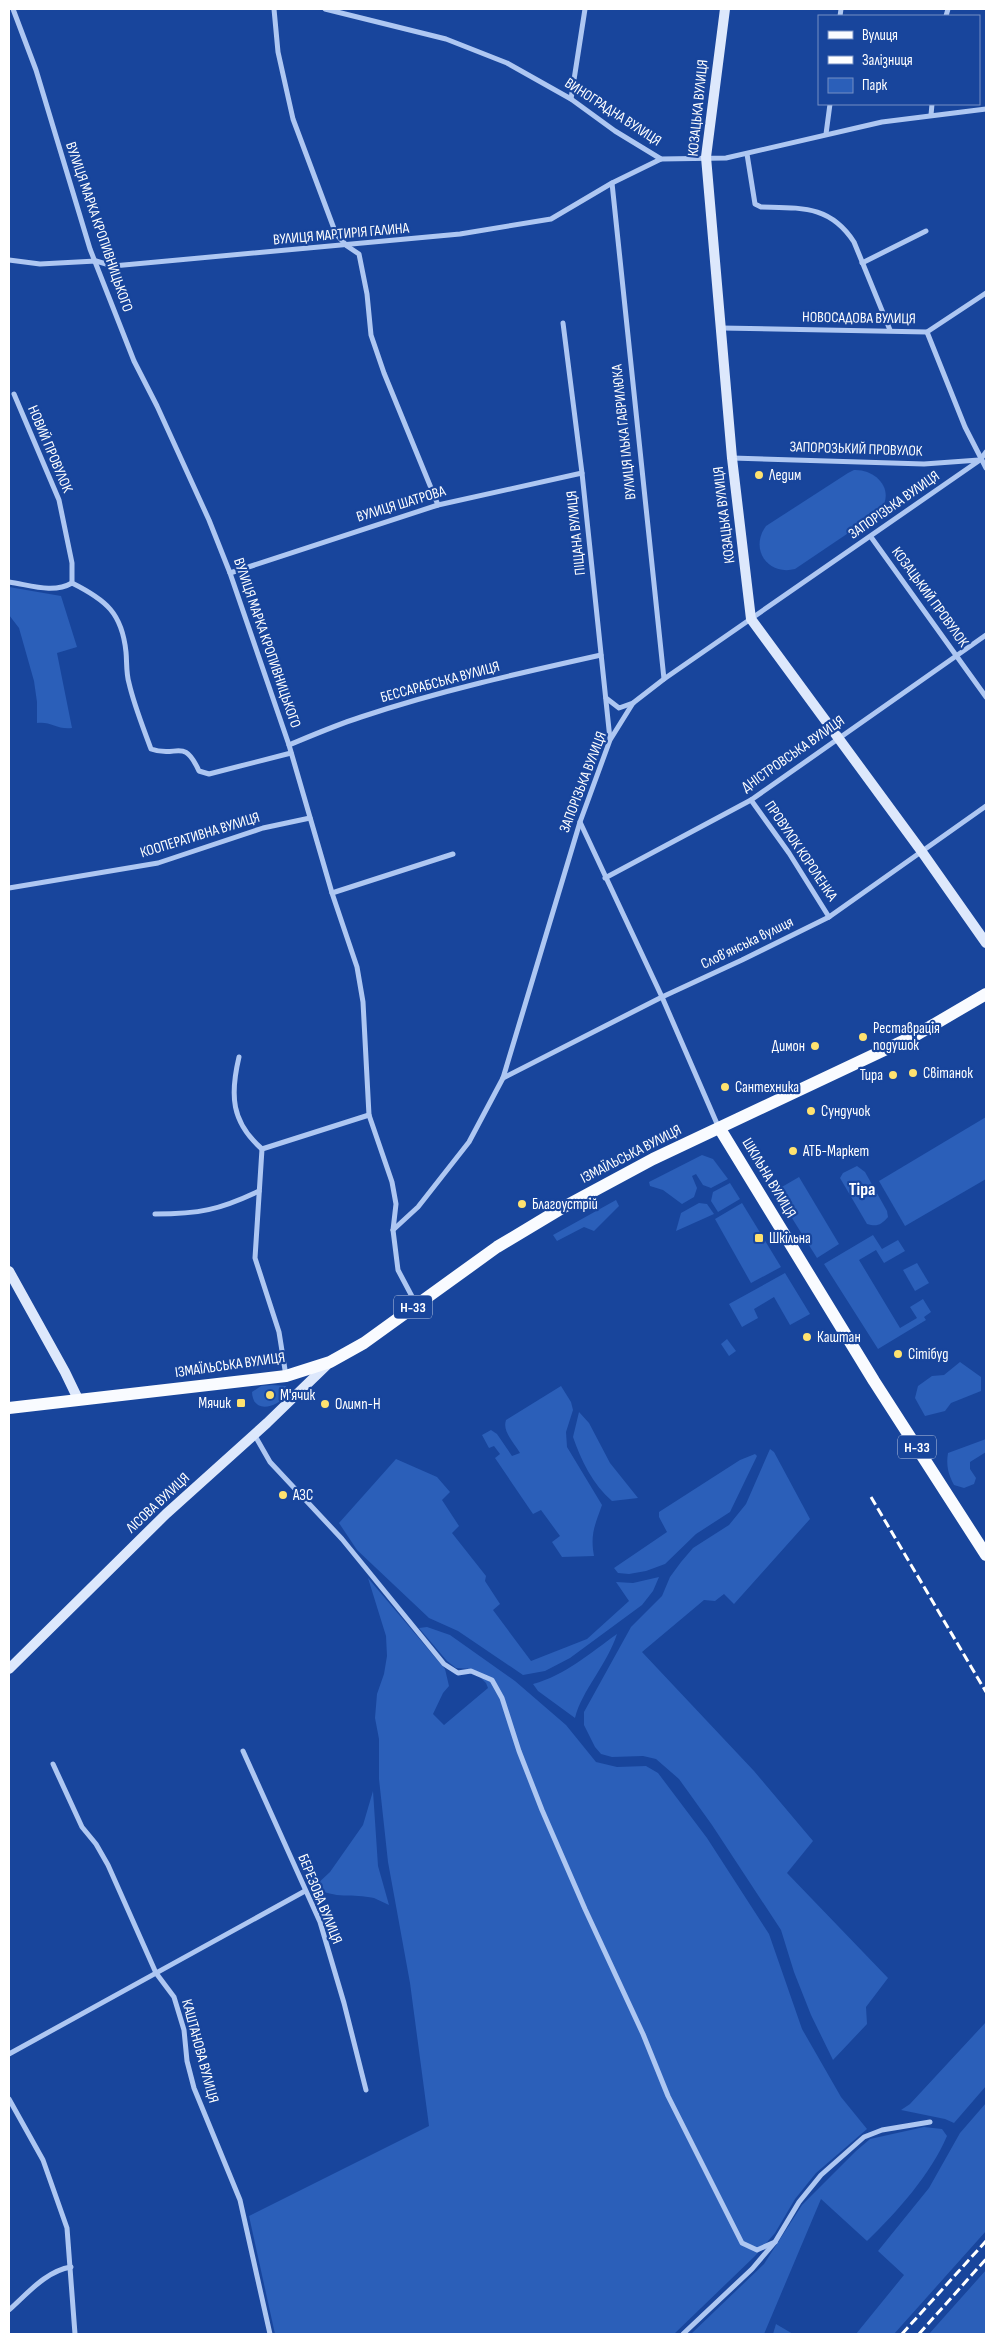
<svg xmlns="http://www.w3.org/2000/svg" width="995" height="2343" font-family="'Sofia Sans Condensed',sans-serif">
  <rect width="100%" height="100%" fill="#18459c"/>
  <g fill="#2b5fb9">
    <path d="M854,470C878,469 897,493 878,513L795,569C768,576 749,549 766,526L848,473Z"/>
    <path d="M9,587L61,596L77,647L57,653L72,728C57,730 51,721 37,723V702L34,681L19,628L9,615Z"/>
    <polygon points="986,1117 986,1179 905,1226 879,1181"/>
    <polygon points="702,1155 713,1159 728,1179 711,1188 703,1185 696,1174 692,1176 697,1188 694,1197 682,1204 663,1190 650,1186 649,1182"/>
    <path d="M857,1166L865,1172L887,1211L888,1217C881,1225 877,1227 867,1224L840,1178L843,1173Z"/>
    <polygon points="799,1177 839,1244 817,1258 775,1191"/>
    <polygon points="730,1183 740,1199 718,1212 711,1201 713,1192"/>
    <polygon points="616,1200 619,1206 594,1231 584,1227 557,1241 553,1235"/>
    <polygon points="699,1203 707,1204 714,1214 676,1231 681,1213"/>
    <polygon points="742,1203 781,1267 751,1283 715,1219"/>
    <polygon points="873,1235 882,1249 898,1240 905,1251 884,1263 876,1250 859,1260 900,1328 917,1318 910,1307 923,1299 931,1312 924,1317 926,1320 878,1349 824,1264"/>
    <polygon points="917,1263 929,1283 915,1291 903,1270"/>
    <polygon points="785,1273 810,1314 790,1325 774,1297 754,1309 758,1318 742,1327 729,1304"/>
    <polygon points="727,1339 736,1351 729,1356 721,1344"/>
    <polygon points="960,1362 981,1377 981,1391 951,1403 945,1411 925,1416 915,1398 918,1386 932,1376 944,1375"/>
    <path d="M272,1385L286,1386L287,1395C277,1407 253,1415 252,1392L261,1386Z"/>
    <path d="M561,1386L571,1402L573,1410L566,1432L567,1447L602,1505C595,1525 590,1534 594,1556L562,1557L552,1542L560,1536L541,1510L533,1514L495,1458L500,1454L494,1446L489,1448L482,1435L491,1430L497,1434L512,1456L520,1453C514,1442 502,1432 506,1420Z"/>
    <path d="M579,1412L589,1423L610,1463L638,1498L612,1501C593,1485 581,1460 573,1437Z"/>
    <path d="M986,1439V1452L970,1462V1469L976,1478L974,1484L964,1488L954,1485C948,1474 946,1465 948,1453Z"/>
    <polygon points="770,1449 774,1452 810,1519 734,1604 724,1594 715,1601 704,1600 642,1652 754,1771 813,1841 787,1873 888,1978 866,2007 867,2024 833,2060 811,2015 794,1972 781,1930 712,1825 679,1779 656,1759 643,1756 612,1757 601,1754 595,1747 584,1725 584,1712 631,1627 662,1596 670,1577 681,1562 693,1548 729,1525 746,1504"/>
    <polygon points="755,1454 757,1456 730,1512 696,1534 665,1564 646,1571 629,1574 618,1573 614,1568 667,1532 659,1517 659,1512 740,1460"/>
    <polygon points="396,1459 437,1477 450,1492 442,1500 459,1526 452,1533 486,1576 485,1581 500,1604 493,1610 531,1661 587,1639 629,1601 616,1582 633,1583 659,1577 653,1591 642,1605 570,1658 545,1671 523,1675 458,1631 429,1618 357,1550 339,1523"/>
    <polygon points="368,1578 445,1669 449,1686 443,1693 433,1714 444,1725 488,1688 486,1683 472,1669 456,1668 447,1661 419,1628 427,1627 450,1635 515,1681 566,1725 596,1762 617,1767 646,1766 658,1773 707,1838 769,1934 802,2029 841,2097 867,2129 816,2173 795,2199 775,2233 755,2256 674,2334 275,2334 249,2216 429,2126 410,1983 388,1862 379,1779 379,1739 375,1718 377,1694 384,1674 387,1656 386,1636"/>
    <path d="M617,1634C607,1665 582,1690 575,1718L538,1691L533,1684C566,1675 590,1653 617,1634Z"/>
    <path d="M373,1791L378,1866L389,1905C384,1903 379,1900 374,1898C352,1893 336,1900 314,1887L330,1872L363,1825Z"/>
    <polygon points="986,2022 986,2086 954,2123 945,2119 901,2110 910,2104"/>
    <polygon points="986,2103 986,2231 894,2334 856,2334 904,2275 878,2251 929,2188 960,2133"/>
    <path d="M924,2127L942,2129L947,2136C931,2174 897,2212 867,2241L821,2199L764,2334H691L764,2264L802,2205L856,2151L870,2139Z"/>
    <polygon points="986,2270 986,2334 929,2334"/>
    <polygon points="776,2324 793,2334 773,2334"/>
  </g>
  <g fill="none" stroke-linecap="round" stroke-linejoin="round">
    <g stroke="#aec7f2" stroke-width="5">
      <polyline points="13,9 36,70 90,249 134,361 157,406 209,520 230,573 289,745 332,893 357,967 363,1002 369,1115 392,1182 396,1204 393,1230 398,1270 416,1304"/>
      <polyline points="274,9 278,52 293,119 336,234 347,246 359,254 367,294 371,335 384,373 438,505"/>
      <polyline points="325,9 446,39 507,63 571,99 615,131 661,159 726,158 882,122 986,109"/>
      <polyline points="840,16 841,9"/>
      <polyline points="946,16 948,9"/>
      <polyline points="571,99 585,9"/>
      <polyline points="931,115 932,104"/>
      <polyline points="826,134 830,104"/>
      <path d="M747,154L755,204L761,207C801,208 830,205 854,242L890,330"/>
      <polyline points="612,183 664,679"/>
      <polyline points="9,260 40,264 96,261 113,266 460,234 551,219 612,183 661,159"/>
      <polyline points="862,263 926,231"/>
      <polyline points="563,323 582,473 610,739"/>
      <polyline points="721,328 927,332 986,293"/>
      <polyline points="927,332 965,427 986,468"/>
      <path d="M14,394L59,500L72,563V583C106,600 122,613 126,652C127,662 126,673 129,683C134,705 143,727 151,749C177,759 183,736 199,771L209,774L291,753"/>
      <polyline points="732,458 924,464 979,460"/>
      <polyline points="871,537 986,697"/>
      <polyline points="230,573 438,505 582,473"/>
      <path d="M9,582C30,585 53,594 72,583"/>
      <polyline points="606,698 619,708 633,703"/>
      <path d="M289,745C313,735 336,725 361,717C439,691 520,673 601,655"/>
      <polyline points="751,800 789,853 829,917"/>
      <polyline points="580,822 662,997 718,1126"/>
      <polyline points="605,878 751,800 986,635"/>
      <polyline points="9,888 158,863 263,828 310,818"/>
      <polyline points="332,893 453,854"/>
      <path d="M239,1057C230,1095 231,1122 262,1149"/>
      <polyline points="503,1078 662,997 742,960 829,917 986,806"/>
      <path d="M155,1214C199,1214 219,1210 259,1191"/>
      <polyline points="393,1230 418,1207 469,1142 503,1078 580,822 610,740 633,703 664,679 980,460 986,452"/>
      <polyline points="286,1376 279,1332 255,1258 262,1149 369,1115"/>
      <polyline points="254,1434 270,1462 342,1539 444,1664 458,1673 471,1671 492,1680 502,1698 519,1751 542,1810 585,1909 643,2034 668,2096 742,2243 757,2250 775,2242"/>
      <polyline points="243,1751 320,1922 344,2003 366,2090"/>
      <polyline points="53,1764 82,1827 96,1844 108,1865 156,1973 174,1997 184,2030 187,2061 194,2088 240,2200 270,2334"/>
      <polyline points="9,2054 305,1891"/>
      <polyline points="9,2099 43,2160 67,2228 75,2334"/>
      <path d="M9,2310C28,2293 46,2271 71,2267"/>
      <polyline points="683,2334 752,2269 775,2242 799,2202 821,2175 864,2137 882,2130 930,2122"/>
    </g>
    <g stroke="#dde8fc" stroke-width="10">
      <polyline points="725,9 706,157 732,458 751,619 922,852 986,943"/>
      <polyline points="9,1271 65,1372 78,1399"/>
      <polyline points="9,1669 166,1514 267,1423 330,1362"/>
    </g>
    <g stroke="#f9fbff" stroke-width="12">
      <polyline points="720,1129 874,1381 986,1555"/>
      <polyline points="9,1408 286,1376 330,1362 364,1343 497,1247 562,1208 653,1159 916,1035 986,994"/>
    </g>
    <g stroke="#fff" stroke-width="3" stroke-dasharray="9 4" stroke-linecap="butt">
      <polyline points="871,1497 986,1692"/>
      <polyline points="902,2334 986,2241"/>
      <polyline points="919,2334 986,2259"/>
    </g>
  </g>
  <g fill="#ffe26f" stroke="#18459c" stroke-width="2">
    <circle cx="759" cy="475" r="5"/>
    <circle cx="863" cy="1037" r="5"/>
    <circle cx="815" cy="1046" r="5"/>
    <circle cx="913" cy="1073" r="5"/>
    <circle cx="893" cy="1075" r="5"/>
    <circle cx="725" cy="1087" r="5"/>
    <circle cx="811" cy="1111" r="5"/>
    <circle cx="793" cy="1151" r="5"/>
    <circle cx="522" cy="1204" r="5"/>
    <rect x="754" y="1233" width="10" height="10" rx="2.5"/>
    <circle cx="807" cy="1337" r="5"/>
    <circle cx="898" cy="1354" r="5"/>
    <circle cx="270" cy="1395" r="5"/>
    <rect x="236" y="1398" width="10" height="10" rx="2.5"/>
    <circle cx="325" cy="1404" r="5"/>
    <circle cx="283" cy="1495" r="5"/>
  </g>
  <g text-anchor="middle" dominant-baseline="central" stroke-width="4.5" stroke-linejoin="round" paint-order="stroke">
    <g fill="#18459c" stroke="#bac7e1" stroke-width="1">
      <rect x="394" y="1295.5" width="38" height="23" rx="4"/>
      <rect x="898" y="1435.5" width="38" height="23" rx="4"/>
    </g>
    <g font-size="14" font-weight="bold" fill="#fff">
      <text x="413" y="1307">Н-33</text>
      <text x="917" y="1447">Н-33</text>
    </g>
    <g font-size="15" fill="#fff" stroke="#18459c">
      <text transform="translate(698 108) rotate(-84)">КОЗАЦЬКА ВУЛИЦЯ</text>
      <text transform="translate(613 112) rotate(33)">ВИНОГРАДНА ВУЛИЦЯ</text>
      <text transform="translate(99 227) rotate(71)">ВУЛИЦЯ МАРКА КРОПИВНИЦЬКОГО</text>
      <text transform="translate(341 234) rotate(-5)">ВУЛИЦЯ МАРТИРІЯ ГАЛИНА</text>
      <text transform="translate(859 318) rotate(1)">НОВОСАДОВА ВУЛИЦЯ</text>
      <text transform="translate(624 432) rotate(-96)">ВУЛИЦЯ ІЛЬКА ГАВРИЛЮКА</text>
      <text transform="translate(50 449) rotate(67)">НОВИЙ ПРОВУЛОК</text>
      <text transform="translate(856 449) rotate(2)">ЗАПОРОЗЬКИЙ ПРОВУЛОК</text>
      <text transform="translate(401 504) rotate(-17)">ВУЛИЦЯ ШАТРОВА</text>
      <text transform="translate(894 505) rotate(-35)">ЗАПОРІЗЬКА ВУЛИЦЯ</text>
      <text transform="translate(724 515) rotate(-97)">КОЗАЦЬКА ВУЛИЦЯ</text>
      <text transform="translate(576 533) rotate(-96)">ПІЩАНА ВУЛИЦЯ</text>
      <text transform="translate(930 597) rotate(54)">КОЗАЦЬКИЙ ПРОВУЛОК</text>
      <text transform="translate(267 643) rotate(71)">ВУЛИЦЯ МАРКА КРОПИВНИЦЬКОГО</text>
      <text transform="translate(440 682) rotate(-15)">БЕССАРАБСЬКА ВУЛИЦЯ</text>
      <text transform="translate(793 754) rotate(-35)">ДНІСТРОВСЬКА ВУЛИЦЯ</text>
      <text transform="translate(583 782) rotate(-69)">ЗАПОРІЗЬКА ВУЛИЦЯ</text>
      <text transform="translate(200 835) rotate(-17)">КООПЕРАТИВНА ВУЛИЦЯ</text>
      <text transform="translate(801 851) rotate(56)">ПРОВУЛОК КОРОЛЕНКА</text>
      <text transform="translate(747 943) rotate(-26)">Словʼянська вулиця</text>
      <text transform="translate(631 1154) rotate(-27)">ІЗМАЇЛЬСЬКА ВУЛИЦЯ</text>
      <text transform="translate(769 1178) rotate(59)">ШКІЛЬНА ВУЛИЦЯ</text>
      <text transform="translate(230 1365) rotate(-8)">ІЗМАЇЛЬСЬКА ВУЛИЦЯ</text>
      <text transform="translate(158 1503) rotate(-43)">ЛІСОВА ВУЛИЦЯ</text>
      <text transform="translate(320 1899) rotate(68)">БЕРЕЗОВА ВУЛИЦЯ</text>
      <text transform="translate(200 2051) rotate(75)">КАШТАНОВА ВУЛИЦЯ</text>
    </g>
    <g font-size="15" fill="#fff" stroke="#18459c" text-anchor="start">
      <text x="769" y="475">Ледим</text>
      <text x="873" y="1028">Реставрація<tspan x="873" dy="17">подушок</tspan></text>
      <text x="805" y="1046" text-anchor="end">Димон</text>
      <text x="923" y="1073">Світанок</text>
      <text x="883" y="1075" text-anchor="end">Тира</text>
      <text x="735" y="1087">Сантехника</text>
      <text x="821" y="1111">Сундучок</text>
      <text x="803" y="1151">АТБ-Маркет</text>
      <text x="532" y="1204">Благоустрій</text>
      <text x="769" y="1238">Шкільна</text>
      <text x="817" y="1337">Каштан</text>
      <text x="908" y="1354">Сітібуд</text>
      <text x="280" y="1395">М'ячик</text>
      <text x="231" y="1403" text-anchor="end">Мячик</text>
      <text x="335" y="1404">Олимп-Н</text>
      <text x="293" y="1495">АЗС</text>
    </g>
    <g font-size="18" font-weight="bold" fill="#fff" stroke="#18459c">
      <text x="862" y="1189">Тіра</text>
    </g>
  </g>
  <rect width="995" height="2343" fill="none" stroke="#ffffff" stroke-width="20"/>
  <rect x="818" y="15" width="162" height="90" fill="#18459c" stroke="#748fc4"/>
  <rect x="828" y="31" width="25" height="8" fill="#f9fbff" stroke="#748fc4"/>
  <text x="862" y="40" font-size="15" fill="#ffffff">Вулиця</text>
  <rect x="828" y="56" width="25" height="8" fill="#ffffff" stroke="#748fc4"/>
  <text x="862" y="65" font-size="15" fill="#ffffff">Залізниця</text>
  <rect x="828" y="78" width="25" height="15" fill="#2b5fb9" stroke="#748fc4"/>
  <text x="862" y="90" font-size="15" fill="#ffffff">Парк</text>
</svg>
